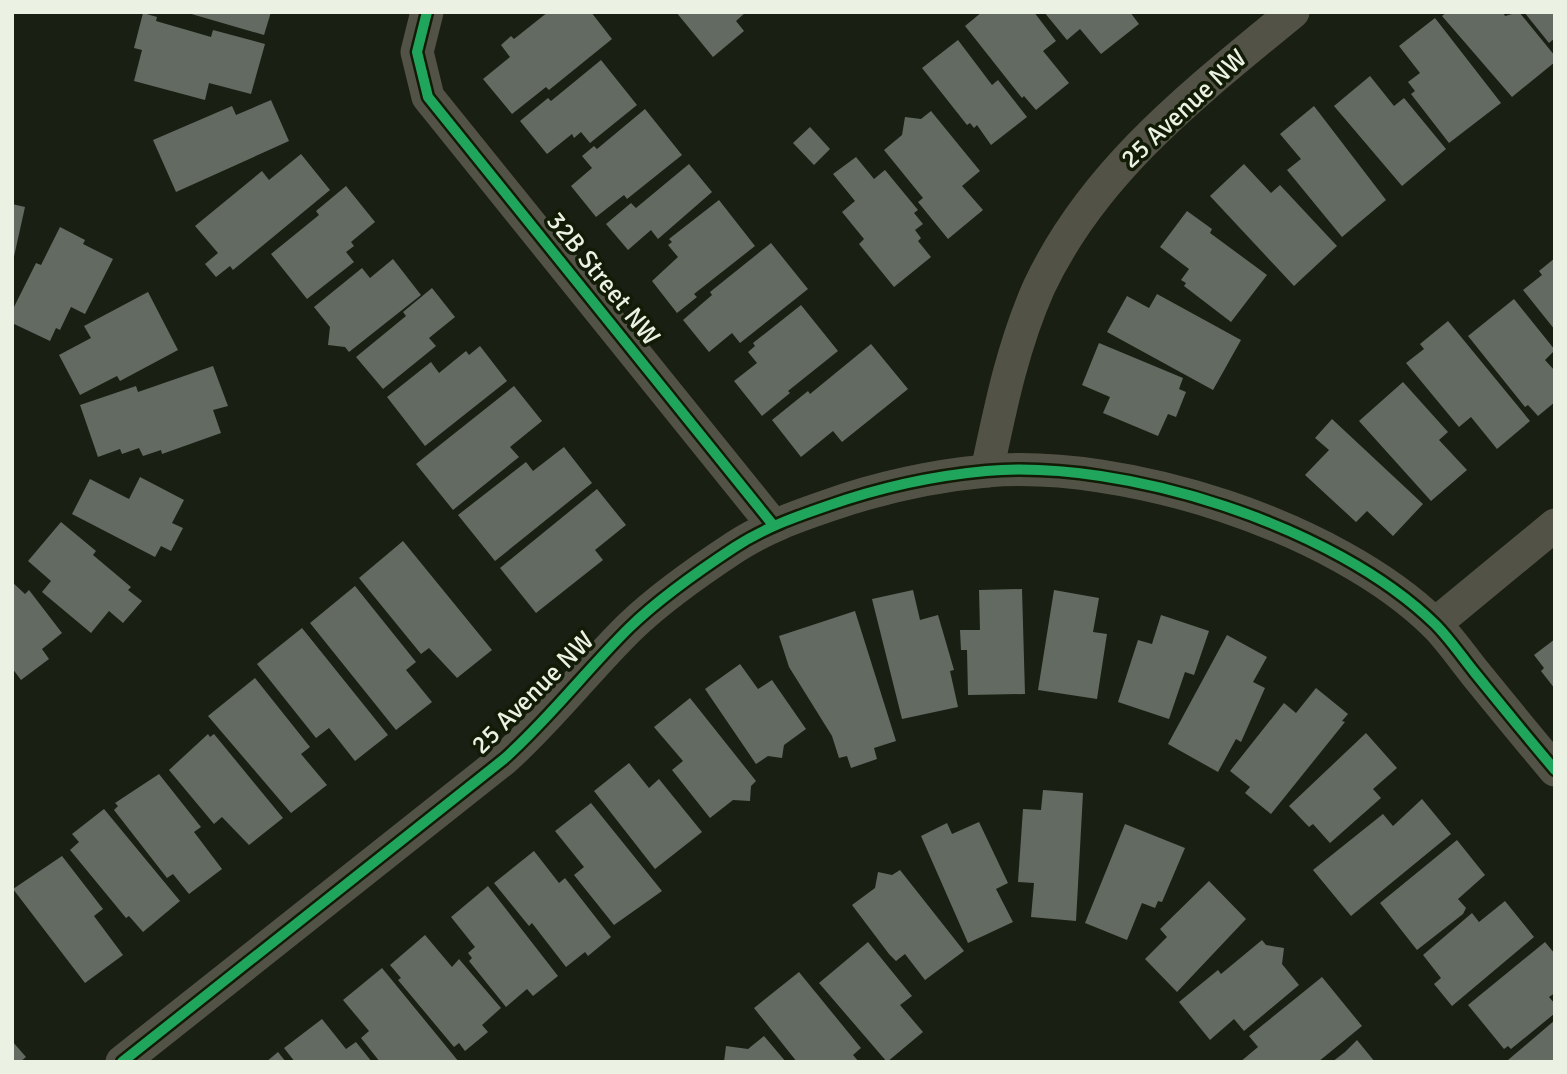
<svg xmlns="http://www.w3.org/2000/svg" width="1567" height="1074" font-family="Signika,sans-serif">
  <rect width="100%" height="100%" fill="#1a1f13"/>
  <g fill="#636a61">
    <polygon points="271,12 264,35 188,13 188,12"/>
    <polygon points="548,12 591,12 612,39 549,90 546,87 512,114 483,79 510,57 501,45 511,36 514,39"/>
    <polygon points="676,12 746,12 736,21 744,31 713,57"/>
    <polygon points="982,12 1034,12 1056,41 1043,51 1069,83 1036,110 1024,96 1022,98 965,26"/>
    <polygon points="1044,12 1130,12 1139,24 1101,54 1080,29 1067,40"/>
    <polygon points="1447,12 1503,12 1505,16 1519,12 1555,56 1555,62 1512,97 1442,16"/>
    <polygon points="1524,12 1555,12 1555,38 1549,43"/>
    <polygon points="143,13 157,17 156,21 211,37 213,30 265,44 251,94 209,83 205,100 134,81 142,50 134,48"/>
    <polygon points="1435,18 1501,103 1449,143 1411,94 1415,91 1408,82 1420,73 1399,46"/>
    <polygon points="958,40 992,85 998,80 1027,117 991,145 977,125 974,128 970,123 967,125 922,68"/>
    <polygon points="601,60 637,105 590,143 581,132 574,138 572,134 547,154 520,121 548,98 551,101"/>
    <polygon points="1370,76 1394,106 1404,98 1446,149 1402,186 1334,106"/>
    <polygon points="271,100 289,141 176,192 153,140 232,106 236,115"/>
    <polygon points="1314,106 1386,200 1342,237 1287,170 1301,159 1280,134"/>
    <polygon points="645,109 682,155 627,199 624,195 596,217 571,186 592,168 582,156 594,146 597,149"/>
    <polygon points="931,111 980,171 962,186 983,210 948,239 918,202 923,198 884,150 902,135 905,117 921,119"/>
    <polygon points="810,127 830,149 814,165 793,143"/>
    <polygon points="301,154 330,190 233,270 230,266 216,277 205,264 218,253 195,226 262,171 269,180"/>
    <polygon points="856,157 874,179 885,170 918,210 914,213 923,224 915,230 921,238 918,241 931,257 894,287 859,244 864,239 842,212 855,201 833,174"/>
    <polygon points="689,164 712,192 658,239 651,230 628,250 606,224 631,203 636,208"/>
    <polygon points="1244,164 1271,193 1280,185 1337,246 1294,286 1210,196"/>
    <polygon points="346,186 375,222 351,242 354,246 346,252 354,262 307,299 271,254 319,215 316,211"/>
    <polygon points="719,200 755,246 694,294 697,297 677,313 652,281 678,257 668,245 672,242 669,239"/>
    <polygon points="12,204 25,207 13,261 12,261"/>
    <polygon points="1187,211 1212,229 1210,233 1267,275 1231,322 1184,286 1186,283 1181,280 1189,269 1160,247"/>
    <polygon points="60,227 85,240 83,244 113,259 85,314 71,307 60,330 56,328 50,341 12,323 12,311 36,263 41,265"/>
    <polygon points="771,243 808,289 740,343 732,333 709,352 683,320 712,295 710,292"/>
    <polygon points="1555,258 1555,330 1523,290 1542,275 1539,271"/>
    <polygon points="393,259 421,295 349,352 345,347 328,345 330,327 314,307 362,268 370,278"/>
    <polygon points="432,288 455,317 429,338 436,346 383,389 356,357 406,316 403,312"/>
    <polygon points="148,292 178,350 120,381 117,376 80,395 59,355 91,338 84,326"/>
    <polygon points="1157,294 1241,340 1213,390 1107,332 1127,296 1149,308"/>
    <polygon points="1514,299 1555,350 1545,360 1555,371 1555,402 1538,416 1528,405 1525,407 1468,336"/>
    <polygon points="801,305 838,351 788,391 790,393 762,416 734,381 757,363 748,352 755,346 753,343"/>
    <polygon points="1448,321 1530,421 1497,449 1471,417 1459,427 1406,363 1424,349 1420,344"/>
    <polygon points="1099,343 1183,378 1179,389 1186,392 1176,417 1168,414 1158,436 1103,413 1110,397 1082,385"/>
    <polygon points="871,344 908,389 842,442 833,431 801,457 772,420 808,391 810,394"/>
    <polygon points="480,346 507,381 425,446 387,397 431,362 439,373 466,351 469,355"/>
    <polygon points="213,366 228,406 213,410 221,433 162,454 161,450 143,456 139,448 122,454 120,449 98,457 80,405 136,386 138,392"/>
    <polygon points="1403,382 1448,432 1439,440 1467,470 1431,501 1359,421"/>
    <polygon points="514,386 542,421 510,447 519,457 453,510 416,464"/>
    <polygon points="1332,419 1423,504 1393,536 1367,511 1356,522 1305,475 1329,450 1315,438"/>
    <polygon points="564,447 592,483 495,561 458,515 526,462 533,471"/>
    <polygon points="140,477 184,500 172,523 183,528 171,551 161,546 155,557 72,514 90,479 129,499"/>
    <polygon points="597,489 626,525 595,550 603,560 536,613 500,568"/>
    <polygon points="61,522 96,551 93,555 131,587 128,590 142,601 123,623 109,611 91,633 42,592 51,581 28,561"/>
    <polygon points="403,541 492,650 457,678 429,648 421,654 359,578"/>
    <polygon points="12,582 25,594 29,590 62,633 42,649 49,659 21,680 12,668"/>
    <polygon points="355,586 416,662 406,670 432,702 396,730 310,623"/>
    <polygon points="1022,589 1025,694 968,695 967,650 961,650 960,630 980,630 979,590"/>
    <polygon points="913,590 920,620 938,615 954,670 950,671 958,707 902,719 872,599"/>
    <polygon points="1054,590 1099,598 1093,632 1107,634 1097,699 1038,690"/>
    <polygon points="855,611 896,741 874,748 877,759 851,768 847,756 839,758 832,736 789,667 779,636"/>
    <polygon points="1161,615 1209,631 1194,675 1185,672 1169,719 1118,702 1138,640 1152,644"/>
    <polygon points="302,628 388,735 355,761 329,728 316,738 257,664"/>
    <polygon points="1227,635 1267,657 1253,682 1265,688 1241,742 1236,739 1218,772 1168,744"/>
    <polygon points="1555,639 1555,689 1541,671 1544,668 1534,655"/>
    <polygon points="740,664 758,689 772,680 806,729 784,745 782,758 768,756 756,764 705,689"/>
    <polygon points="255,678 310,747 301,754 327,785 291,813 208,716"/>
    <polygon points="1316,688 1348,714 1342,721 1345,722 1271,814 1245,793 1250,787 1230,771 1284,703 1296,713"/>
    <polygon points="690,698 756,781 751,786 750,801 733,800 710,818 672,770 683,761 654,727"/>
    <polygon points="1366,733 1397,768 1373,789 1381,798 1330,843 1313,824 1309,827 1289,806"/>
    <polygon points="208,734 210,737 214,734 283,818 249,845 222,817 214,824 169,770"/>
    <polygon points="629,763 649,788 659,779 702,832 655,869 594,791"/>
    <polygon points="159,774 201,827 194,832 222,869 189,894 173,874 167,878 114,810 118,806 115,803"/>
    <polygon points="1043,790 1083,793 1076,921 1031,917 1034,883 1018,882 1023,809 1041,810"/>
    <polygon points="1422,799 1451,834 1351,916 1313,870 1383,814 1393,826"/>
    <polygon points="591,803 662,891 614,925 574,875 584,867 555,831"/>
    <polygon points="104,809 180,901 143,932 129,916 126,918 70,850 79,842 72,834"/>
    <polygon points="979,822 1008,883 996,889 1013,922 968,943 921,836 947,823 952,834"/>
    <polygon points="1125,824 1185,848 1162,902 1158,901 1155,908 1142,903 1127,940 1085,923"/>
    <polygon points="1457,840 1485,875 1458,899 1466,908 1463,914 1417,950 1380,903"/>
    <polygon points="534,851 559,883 565,878 611,937 588,956 585,952 566,967 532,923 529,926 494,883"/>
    <polygon points="62,856 103,909 94,916 123,955 85,983 13,889"/>
    <polygon points="900,870 964,951 925,980 905,954 896,961 889,954 852,905 875,888 878,872 892,875"/>
    <polygon points="1209,881 1246,919 1177,992 1145,959 1167,937 1160,929"/>
    <polygon points="488,886 558,976 533,996 527,989 506,1007 469,961 472,958 468,953 475,947 451,917"/>
    <polygon points="1505,901 1534,937 1452,1006 1434,984 1441,978 1423,955 1472,913 1479,922"/>
    <polygon points="425,935 452,967 459,959 501,1008 482,1025 488,1032 465,1051 459,1043 454,1047 398,980 401,978 390,965"/>
    <polygon points="1262,940 1266,945 1284,948 1282,964 1299,985 1244,1031 1234,1019 1210,1040 1179,1002 1218,970 1221,974"/>
    <polygon points="868,942 912,996 900,1005 923,1032 887,1062 819,983"/>
    <polygon points="1545,942 1555,954 1555,993 1549,997 1555,1004 1554,1014 1511,1049 1508,1046 1504,1049 1468,1005"/>
    <polygon points="382,968 459,1062 380,1062 361,1038 369,1031 343,1000"/>
    <polygon points="799,972 861,1048 853,1055 859,1062 797,1062 754,1008"/>
    <polygon points="1322,977 1362,1026 1318,1062 1240,1062 1258,1047 1249,1036"/>
    <polygon points="322,1019 346,1049 356,1042 372,1062 295,1062 284,1048"/>
    <polygon points="1555,1020 1555,1062 1509,1062 1508,1060"/>
    <polygon points="764,1036 786,1062 724,1062 726,1046 748,1049"/>
    <polygon points="1357,1040 1375,1062 1332,1062 1345,1052"/>
    <polygon points="12,1041 26,1057 20,1062 12,1062"/>
    <polygon points="278,1052 286,1062 266,1062"/>
  </g>
  <g fill="none" stroke-linecap="round" stroke-linejoin="round">
    <g stroke="#525346" stroke-width="33">
      <polyline points="427,12 417,52 428,97 773,525"/>
      <path d="M987,471C1000,409 1013,345 1039,287C1094,170 1196,92 1293,12"/>
      <polyline points="1435,624 1555,525"/>
      <path d="M122,1062L504,759C550,718 587,669 630,627C661,597 700,570 735,547C764,528 795,517 827,506C878,488 932,476 986,471C1125,459 1335,526 1435,624C1450,639 1462,657 1475,673C1501,705 1528,738 1555,770"/>
    </g>
    <g stroke="#121b05" stroke-width="15">
      <g id="cycleway">
        <polyline points="427,12 417,52 428,97 773,525"/>
        <path d="M122,1062L504,759C550,718 587,669 630,627C661,597 700,570 735,547C764,528 795,517 827,506C878,488 932,476 986,471C1125,459 1335,526 1435,624C1450,639 1462,657 1475,673C1501,705 1528,738 1555,770"/>
      </g>
    </g>
    <use href="#cycleway" stroke="#20a55d" stroke-width="10"/>
  </g>
  <g text-anchor="middle" dominant-baseline="central" stroke-width="7" stroke-linejoin="round" paint-order="stroke">
    <g font-size="26" fill="#ebf2e4" stroke="#121b05">
      <text transform="translate(1184 109) rotate(-43)">25 Avenue NW</text>
      <text transform="translate(603 279) rotate(51)">32B Street NW</text>
      <text transform="translate(533 693) rotate(-45)">25 Avenue NW</text>
    </g>
  </g>
  <rect width="1567" height="1074" fill="none" stroke="#ebf2e4" stroke-width="28"/>
</svg>
